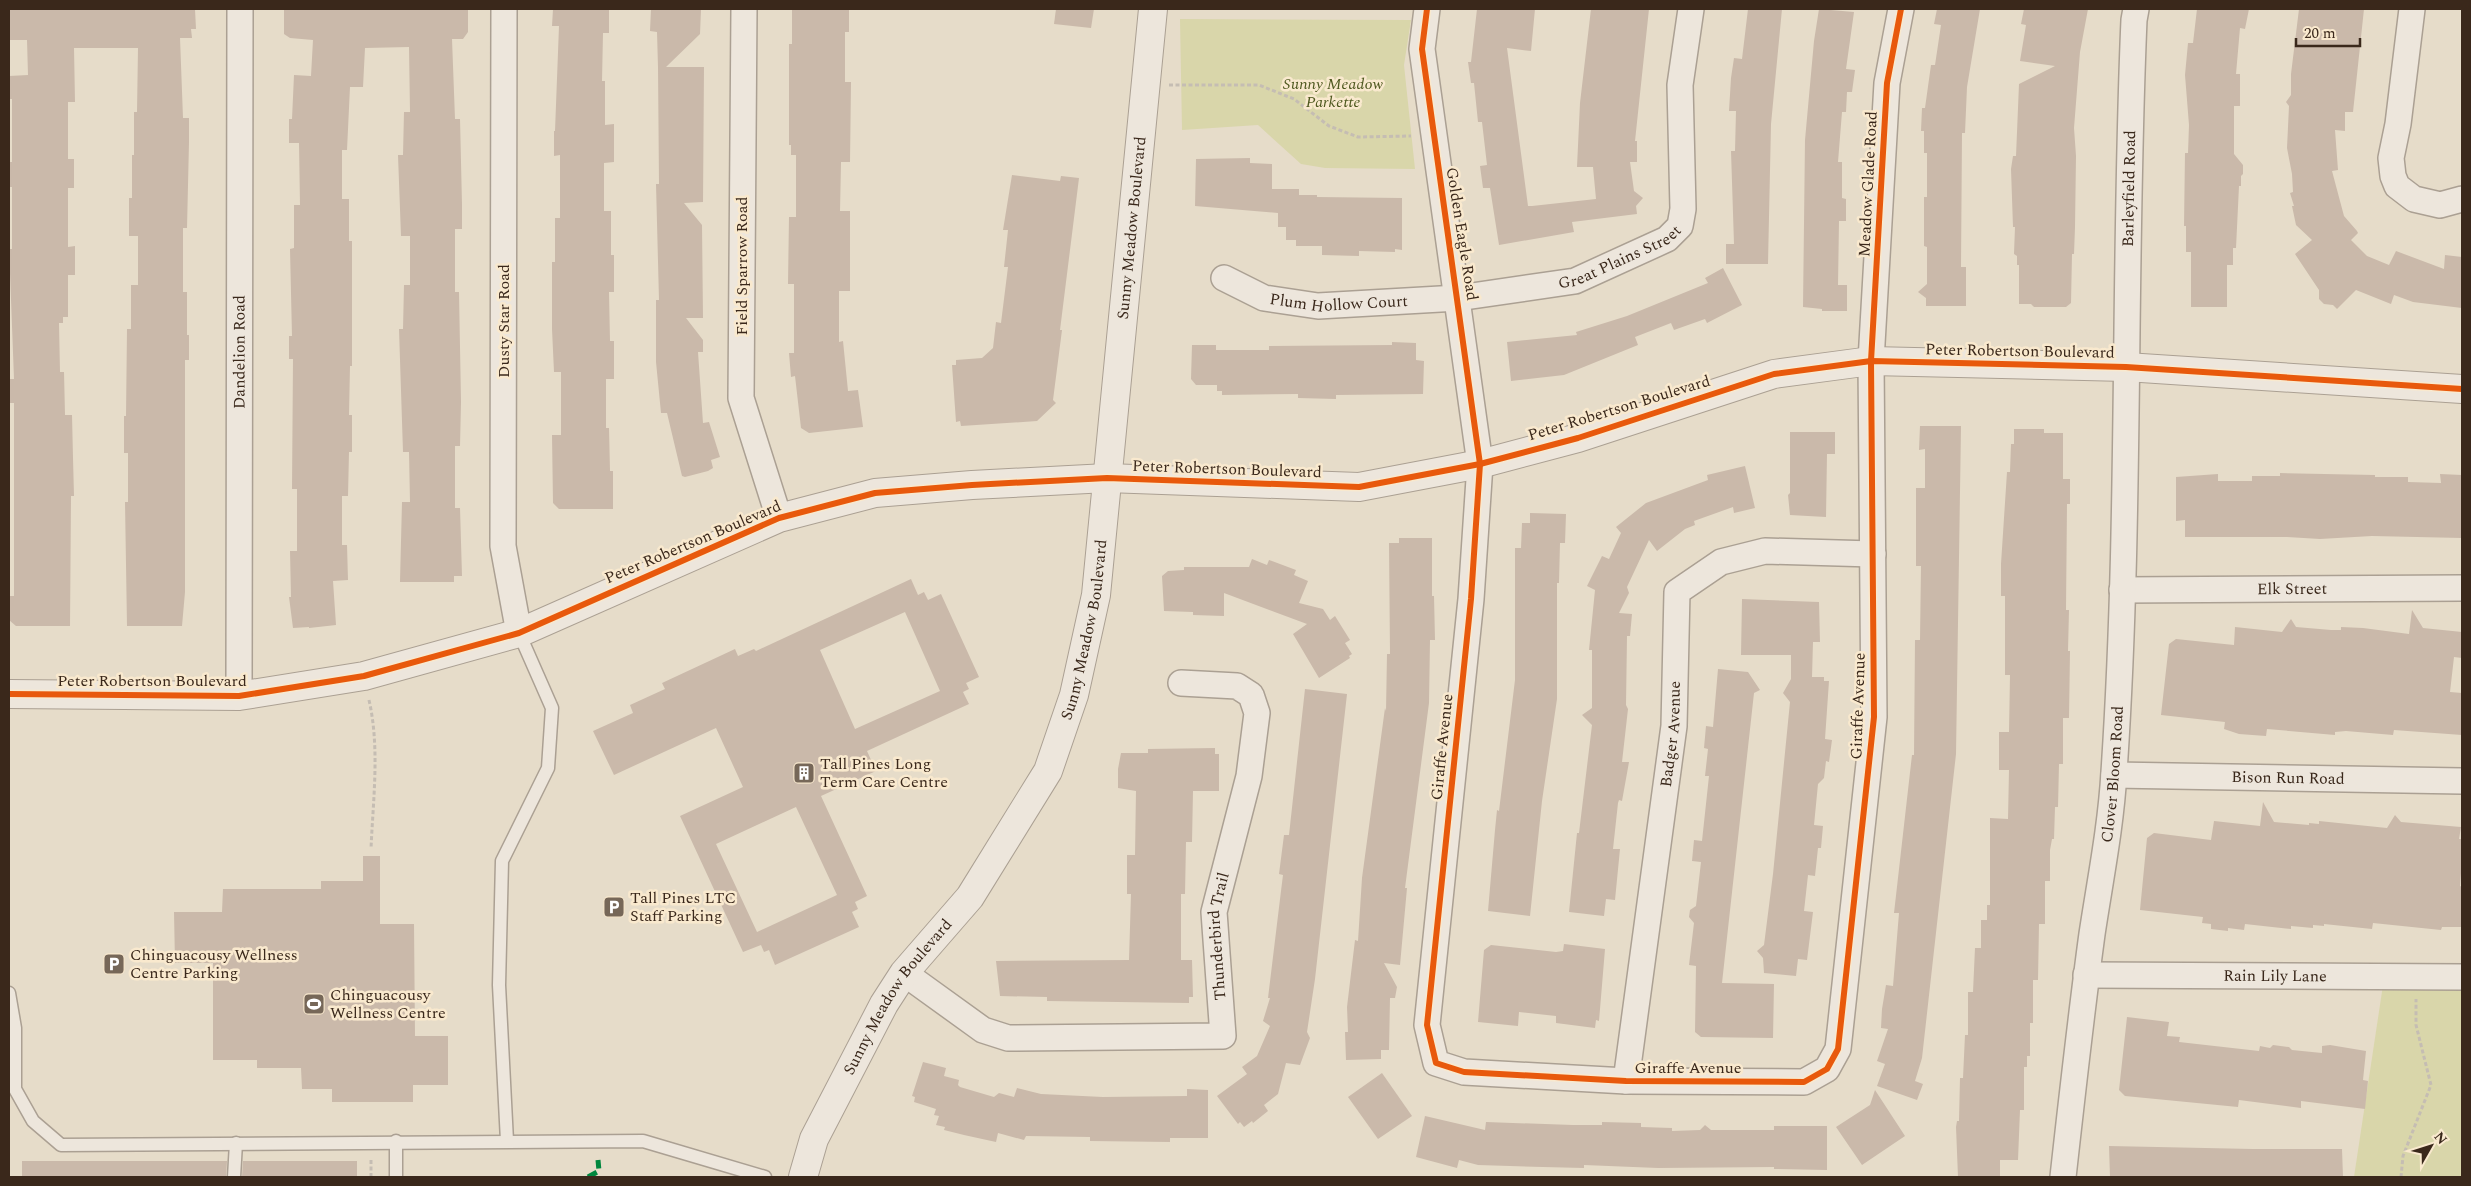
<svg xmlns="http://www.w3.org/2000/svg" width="2471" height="1186" font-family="Spectral,serif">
  <rect width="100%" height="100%" fill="#e6dcc9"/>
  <g fill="#d9d6aa">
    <polygon points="1180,19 1411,20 1404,65 1415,169 1325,168 1301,164 1258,125 1182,130"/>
    <polygon points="2383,985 2462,988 2462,1177 2354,1177"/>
  </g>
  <g fill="#cab9aa" fill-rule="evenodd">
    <polygon points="9,9 195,9 196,29 191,29 192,38 180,38 183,118 189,118 189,142 187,228 183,228 183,292 187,292 187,335 189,335 189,360 185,360 185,592 182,626 127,626 125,502 128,502 128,453 124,453 124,416 126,416 127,329 131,329 131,285 138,285 138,236 129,236 129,198 132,198 132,155 134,155 134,112 137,112 138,48 74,48 75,102 68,102 68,159 74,159 74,188 68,188 68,247 75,246 75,275 68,275 68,317 63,317 63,323 59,323 60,372 64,372 65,415 72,415 73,458 74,496 71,496 70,626 16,626 9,620 9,596 14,596 14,403 9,403 9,379 14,379 10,273 10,249 12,249 12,187 9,187 9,162 12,162 12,99 9,99 9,76 28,75 27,40 9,40"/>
    <polygon points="284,9 468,9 468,32 463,39 452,39 455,119 460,119 462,205 462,229 455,229 455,292 459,292 461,402 460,446 455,446 455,508 460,508 462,576 454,576 454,582 400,582 402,502 410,502 409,452 403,452 399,329 403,329 404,285 410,285 410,236 401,236 398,155 403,155 404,112 410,112 409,47 365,48 363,87 350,87 347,150 342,150 342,199 349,199 349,241 352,241 352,366 350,366 349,415 352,415 352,452 349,452 348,496 342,496 342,545 347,545 348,580 333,581 336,625 309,628 309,627 293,628 289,597 291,597 290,551 297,551 297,489 292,489 293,359 289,359 289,336 292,336 290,249 294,248 294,205 300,205 299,143 289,143 289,119 292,119 294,75 311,76 313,40 290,38 284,34"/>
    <polygon points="553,9 609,9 609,33 603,33 602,81 605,81 605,125 614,124 614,162 604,163 604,211 611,211 611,255 614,255 614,292 609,292 610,341 614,341 614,379 606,379 606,428 609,428 610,471 613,471 613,509 559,509 553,503 552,435 561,435 561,372 554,372 552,329 552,262 555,262 555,218 560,218 560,155 554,156 554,131 555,131 559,26 552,26"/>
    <polygon points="651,9 701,9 700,34 666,67 704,67 703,202 684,203 702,225 703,318 686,318 703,340 703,352 698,352 703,423 709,422 720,457 711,460 713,468 708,471 685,477 682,476 667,413 661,413 656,362 656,300 659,300 656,184 659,184 658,67 657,32 650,31"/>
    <polygon points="792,9 849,9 849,32 845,32 845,82 851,82 850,162 841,162 840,211 850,211 850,291 839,291 839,342 843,341 848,391 858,390 863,427 809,433 801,428 795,376 791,377 789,353 794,353 794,284 788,284 789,217 796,217 796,155 791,155 791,145 789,145 789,44 792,44"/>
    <polygon points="1056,9 1094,9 1091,28 1054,24"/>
    <polygon points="1477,9 1535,9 1531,51 1507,48 1528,206 1532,206 1596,199 1593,167 1577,167 1580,103 1591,9 1649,9 1635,141 1637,141 1637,162 1630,162 1634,191 1643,198 1636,206 1637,214 1572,222 1574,232 1499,245 1490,188 1483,188 1480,166 1487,165 1482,122 1478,122 1474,83 1471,83 1468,62 1471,62"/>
    <polygon points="1748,9 1782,9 1771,124 1768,264 1726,264 1726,244 1734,244 1731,151 1735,151 1736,111 1729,111 1731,78 1734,58 1742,59"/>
    <polygon points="1819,9 1854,12 1846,69 1855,70 1852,92 1847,92 1846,112 1842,112 1838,162 1842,162 1842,198 1846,199 1846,221 1839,221 1838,285 1847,285 1847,311 1822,311 1822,309 1803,307 1805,140 1814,41"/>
    <polygon points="1937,9 1980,9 1967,87 1965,133 1962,133 1961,267 1966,267 1966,306 1926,306 1926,298 1918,292 1927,284 1927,247 1924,246 1924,197 1927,197 1927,153 1924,153 1924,131 1921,131 1922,108 1925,108 1931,65 1935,65 1941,25 1934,24"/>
    <polygon points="2024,9 2088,9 2080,52 2074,128 2076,156 2075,227 2074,254 2072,254 2071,303 2066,307 2034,307 2031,304 2019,304 2019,265 2017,265 2017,256 2014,254 2015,227 2013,227 2011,169 2013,156 2016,156 2019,84 2055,66 2020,61 2026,25 2021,24"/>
    <polygon points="2197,9 2249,9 2245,29 2240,28 2236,74 2240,74 2240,106 2234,106 2234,154 2243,165 2243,174 2241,176 2241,186 2239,186 2236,248 2233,248 2233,265 2227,265 2227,307 2191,307 2191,252 2186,252 2186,226 2184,226 2185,153 2188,153 2189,125 2185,75 2188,43 2193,43"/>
    <polygon points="2299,9 2364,9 2353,112 2345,112 2345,131 2335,130 2338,170 2332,171 2344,216 2357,231 2358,233 2351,240 2367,256 2389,265 2396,251 2444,269 2445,255 2462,257 2462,308 2413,302 2394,295 2391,304 2356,290 2337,309 2333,305 2324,304 2319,299 2319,290 2295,254 2312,240 2296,225 2292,206 2294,206 2290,193 2293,192 2292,174 2287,148 2289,106 2286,102 2291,95 2291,74"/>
    <polygon points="1250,158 1250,163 1272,164 1272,189 1299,189 1299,195 1317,195 1317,197 1402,198 1402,250 1395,249 1395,252 1359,251 1359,256 1322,255 1322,246 1296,246 1296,240 1286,240 1286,227 1278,227 1278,213 1195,206 1196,159"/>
    <polygon points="1012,175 1060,181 1061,176 1079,178 1060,330 1062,330 1053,400 1056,403 1037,421 961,426 960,421 956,422 952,365 956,365 956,360 982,358 993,348 996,322 1001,323 1008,267 1004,267 1008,230 1003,230"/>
    <polygon points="1723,268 1742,305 1707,323 1705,319 1674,330 1671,323 1635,337 1638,345 1564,375 1511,381 1507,342 1577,335 1576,332 1627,316 1708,283 1705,278"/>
    <polygon points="1392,342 1416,343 1416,360 1424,361 1423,394 1336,395 1336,399 1298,398 1298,394 1222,395 1222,391 1217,391 1217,385 1196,385 1191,379 1192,345 1216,345 1216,350 1269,350 1269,346 1392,345"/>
    <polygon points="1920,426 1961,426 1956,754 1922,1058 1915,1081 1923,1084 1917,1100 1877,1086 1885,1064 1877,1061 1888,1029 1881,1028 1882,1009 1886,985 1893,986 1899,913 1894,913 1912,755 1914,755 1915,640 1920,640 1921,566 1916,566 1916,488 1925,488 1925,449 1919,450"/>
    <polygon points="2014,429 2044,429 2044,433 2063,433 2063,479 2070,479 2070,504 2067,504 2066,610 2069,610 2068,651 2070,651 2069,718 2063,718 2063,764 2059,764 2058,807 2055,807 2054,839 2052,839 2050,850 2050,881 2045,881 2045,924 2039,924 2038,980 2033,980 2033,1023 2030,1023 2030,1056 2027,1056 2027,1067 2024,1067 2024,1110 2020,1110 2018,1160 2000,1160 2000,1177 1958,1177 1956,1127 1957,1121 1959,1121 1960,1078 1963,1078 1965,1035 1968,1035 1968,992 1973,992 1975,948 1981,948 1981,920 1987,920 1987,905 1990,905 1990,818 2008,819 2009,770 1999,770 1999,732 2009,732 2010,675 2005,675 2005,596 2001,596 2001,564 2007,472 2010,472 2011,444 2014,444"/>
    <polygon points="1790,432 1835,432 1835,454 1827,454 1826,517 1790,515 1788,495 1790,493"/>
    <polygon points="1745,466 1755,508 1734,513 1733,507 1694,521 1695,525 1685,529 1657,551 1649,540 1627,587 1629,593 1619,613 1632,614 1630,636 1627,636 1626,705 1628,709 1622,762 1629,762 1622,801 1619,800 1618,803 1613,849 1620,849 1615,900 1606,899 1604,916 1569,912 1577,833 1579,833 1592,725 1582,715 1592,708 1592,650 1589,650 1595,590 1587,586 1602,556 1609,559 1621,533 1616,527 1646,503 1708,480 1707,475"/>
    <polygon points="2280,473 2375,475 2375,477 2408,477 2408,482 2441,483 2440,474 2462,475 2462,538 2372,536 2320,539 2287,537 2185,537 2185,520 2176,521 2176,477 2218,474 2218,481 2252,481 2252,476 2280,476"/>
    <polygon points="1530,513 1566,514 1565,543 1560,543 1559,583 1557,583 1557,699 1542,801 1530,916 1488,911 1495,830 1497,810 1499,811 1515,680 1515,548 1521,548 1522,523 1530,523"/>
    <polygon points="1399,538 1432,538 1432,596 1434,596 1435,640 1430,640 1429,703 1405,888 1407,888 1400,965 1384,963 1397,987 1395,998 1390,998 1389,1050 1381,1050 1381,1059 1346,1060 1345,1032 1348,1032 1347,1007 1355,940 1358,941 1362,878 1385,708 1386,711 1387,654 1390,654 1389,543 1399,543"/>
    <polygon points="1252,559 1267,565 1269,560 1296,570 1294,575 1308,581 1299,603 1323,609 1330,620 1335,616 1350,640 1345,643 1352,654 1349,656 1350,658 1319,678 1293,634 1307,624 1224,593 1224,616 1193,615 1193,612 1164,611 1162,576 1168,571 1184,570 1184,567 1249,567"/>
    <path d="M911,579L918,595L924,592L928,600L941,594L979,677L966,683L969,689L963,692L969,704L867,751L876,771L821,796L867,896L855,902L858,909L852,912L859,927L775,965L769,950L764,952L761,945L743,952L680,816L743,787L716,728L614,775L593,731L633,713L630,705L665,689L662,683L735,649L738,656L754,649L756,651ZM905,612L940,691L855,729L820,650ZM796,807L837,895L757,932L716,844Z"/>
    <polygon points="1742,599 1819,602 1820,642 1813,642 1812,677 1824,677 1824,681 1829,681 1825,739 1832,740 1829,762 1826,761 1824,778 1818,784 1814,825 1823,826 1821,848 1818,848 1815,876 1808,875 1804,911 1813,912 1807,960 1798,959 1796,976 1764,973 1763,958 1757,951 1764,945 1773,874 1790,702 1783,693 1791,679 1791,655 1741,655"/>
    <polygon points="2412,610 2423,628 2462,632 2462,658 2454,657 2450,692 2462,693 2462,735 2394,730 2393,735 2346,731 2335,732 2335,735 2267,729 2266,736 2239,734 2224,729 2225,722 2161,715 2169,644 2176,639 2234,645 2235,627 2282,632 2291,619 2296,627 2331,630 2341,630 2341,627 2363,628 2409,634"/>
    <polygon points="1718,669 1748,672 1760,690 1754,693 1722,983 1774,984 1773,1038 1701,1037 1695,1032 1696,966 1689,965 1694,923 1689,917 1690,910 1696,906 1701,862 1692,861 1694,840 1702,841 1709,776 1705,776 1708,749 1704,748 1706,726 1713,727"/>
    <polygon points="1305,689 1347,694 1315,979 1307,1032 1310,1038 1300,1065 1286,1063 1278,1094 1264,1105 1268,1111 1253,1123 1252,1121 1244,1127 1240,1122 1238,1124 1217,1096 1247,1074 1242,1067 1257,1056 1270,1026 1263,1021 1270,998 1268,998 1281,891 1283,875 1279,874 1284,835 1289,835"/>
    <polygon points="1215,748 1215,754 1219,754 1219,791 1193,791 1192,842 1186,842 1185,894 1181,894 1181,960 1192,960 1193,997 1189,997 1189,1003 1047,1001 1047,997 1000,996 996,961 1129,960 1131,894 1127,894 1127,855 1135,855 1136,791 1118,788 1118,769 1121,753 1148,753 1148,749"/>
    <polygon points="2263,802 2274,822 2309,825 2309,823 2319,824 2319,821 2387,828 2395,815 2401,822 2461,827 2459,839 2462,839 2462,860 2460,886 2462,887 2462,927 2442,927 2441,930 2373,923 2372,929 2324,924 2324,926 2313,925 2313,928 2291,926 2291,929 2245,924 2244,930 2228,928 2228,931 2211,929 2211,924 2202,923 2203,917 2140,910 2147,838 2154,833 2211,840 2214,821 2260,826"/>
    <polygon points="363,856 380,856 380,924 414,924 415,1036 448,1036 448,1085 413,1085 413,1102 332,1102 332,1089 302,1089 301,1068 257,1068 257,1060 213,1060 213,963 175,963 174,912 222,912 223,889 321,889 321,881 363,881"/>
    <polygon points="1564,944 1605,949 1599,1021 1596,1020 1595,1028 1556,1023 1556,1016 1519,1012 1518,1026 1478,1022 1484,950 1491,945 1556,952 1563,951"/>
    <polygon points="2127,1017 2169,1022 2167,1036 2180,1037 2179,1042 2259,1051 2260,1046 2270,1048 2273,1045 2289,1047 2292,1050 2322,1053 2322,1046 2330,1045 2366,1051 2363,1080 2368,1081 2365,1109 2301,1101 2301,1108 2239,1100 2238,1107 2125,1096 2119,1090"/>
    <polygon points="923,1062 946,1068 944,1076 959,1080 958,1085 960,1087 994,1097 999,1093 1014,1097 1017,1088 1041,1094 1103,1097 1187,1096 1187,1089 1208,1090 1208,1138 1170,1138 1170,1142 1090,1141 1090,1137 1026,1136 1024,1140 998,1133 996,1142 964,1135 944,1130 945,1127 936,1125 939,1116 934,1115 936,1109 914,1102 915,1097 912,1096"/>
    <polygon points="1382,1073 1412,1116 1378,1139 1348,1097"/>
    <polygon points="1875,1090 1905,1136 1862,1165 1836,1127 1870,1105"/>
    <polygon points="1425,1116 1485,1130 1486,1122 1573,1125 1602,1125 1602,1122 1641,1123 1641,1127 1672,1128 1672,1131 1700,1130 1705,1125 1711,1130 1774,1130 1774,1126 1827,1126 1827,1170 1774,1169 1774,1167 1658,1168 1584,1165 1584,1168 1543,1167 1478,1165 1459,1160 1457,1168 1416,1157"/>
    <polygon points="2109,1146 2253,1149 2342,1149 2343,1177 2110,1177"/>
    <polygon points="22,1161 227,1161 226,1177 22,1177"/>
    <polygon points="243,1161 357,1161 357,1177 242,1177"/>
  </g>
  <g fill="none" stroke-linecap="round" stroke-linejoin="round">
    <g stroke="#aba093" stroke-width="15">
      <g id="service">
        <polyline points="9,993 15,1028 15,1089 33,1121 61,1145 643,1141 765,1177"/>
        <polyline points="396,1141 396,1177"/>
        <polyline points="507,1141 499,985 502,861 548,768 552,708 519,633"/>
        <polyline points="234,1177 236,1143"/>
      </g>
    </g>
    <g stroke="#aba093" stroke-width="28">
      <g id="minor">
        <polyline points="504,9 503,546 519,633"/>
        <polyline points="744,9 741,398 779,518"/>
        <polyline points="1427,9 1422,49 1480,464 1471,599 1427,1025 1436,1063 1464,1072 1626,1081 1804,1082 1827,1069 1838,1049 1874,717 1871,361 1887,83 1901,9"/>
        <polyline points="2412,9 2398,124 2391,158 2393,176 2397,186 2414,199 2440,205 2462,199"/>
        <path id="s1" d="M1224,278L1264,298L1318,306L1458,298L1575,281L1667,239L1680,226L1683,209L1680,85L1691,9"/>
        <path id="s2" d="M2122,590L2462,588"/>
        <path id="s3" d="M239,696L240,9"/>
        <path id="s4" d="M2114,775L2462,781"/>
        <path id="s5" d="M904,973L983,1030L1008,1038L1223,1036L1214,912L1249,776L1257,713L1251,695L1237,686L1181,683"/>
        <path id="s6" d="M2086,975L2462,977"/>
        <path id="s7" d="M1626,1081L1674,726L1677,592L1721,562L1765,551L1873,554"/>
        <path id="s8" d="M2063,1177C2072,1096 2081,1015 2092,934C2100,881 2111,826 2114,772C2131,522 2123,271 2134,20L2136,9"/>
      </g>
    </g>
    <g stroke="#aba093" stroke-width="30">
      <g id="tertiary">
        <polyline points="9,694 239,696 364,676 519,633 779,518 875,493 972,485 1107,478 1359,487 1480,464 1578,438 1774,374 1871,361 2126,367 2462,389"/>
        <path id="s9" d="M803,1177L814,1139L884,1004L904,973L970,897L1048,771L1074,695L1096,595L1153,9"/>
      </g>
    </g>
    <g stroke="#c5bdb3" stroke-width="3" stroke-dasharray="4 2.5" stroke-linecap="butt">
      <polyline points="1169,85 1259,85 1294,99 1329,126 1358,137 1411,136"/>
      <path d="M369,700C380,748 373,800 371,849"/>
      <polyline points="371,1177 371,1159"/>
      <polyline points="2401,1177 2403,1156 2431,1085 2416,1025 2416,999"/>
    </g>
    <use href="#service" stroke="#ede6dc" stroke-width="12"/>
    <use href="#minor" stroke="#ede6dc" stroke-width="25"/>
    <use href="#tertiary" stroke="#ede6dc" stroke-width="28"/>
    <polyline stroke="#00873e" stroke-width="5" stroke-dasharray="10 5" stroke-linecap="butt" points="588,1177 599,1171 598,1160"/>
    <g stroke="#f9e9ce" stroke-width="9">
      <g id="cycleway">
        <polyline points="1427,9 1422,49 1480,464 1471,599 1427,1025 1436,1063 1464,1072 1626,1081 1804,1082 1827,1069 1838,1049 1874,717 1871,361 1887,83 1901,9"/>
        <polyline points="9,694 239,696 364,676 519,633 779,518 875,493 972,485 1107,478 1359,487 1480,464 1578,438 1774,374 1871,361 2126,367 2462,389"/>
      </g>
    </g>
    <use href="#cycleway" stroke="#e8590c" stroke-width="6"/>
  </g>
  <defs>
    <g id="building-square" transform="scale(1.125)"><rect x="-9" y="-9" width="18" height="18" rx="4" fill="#766758" stroke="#f9e9ce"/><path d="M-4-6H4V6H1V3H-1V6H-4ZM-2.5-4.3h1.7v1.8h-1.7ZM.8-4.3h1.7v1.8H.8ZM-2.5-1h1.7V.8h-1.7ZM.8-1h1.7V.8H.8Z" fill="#fff"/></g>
    <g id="parking-square" transform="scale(1.125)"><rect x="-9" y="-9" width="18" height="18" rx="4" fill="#766758" stroke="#f9e9ce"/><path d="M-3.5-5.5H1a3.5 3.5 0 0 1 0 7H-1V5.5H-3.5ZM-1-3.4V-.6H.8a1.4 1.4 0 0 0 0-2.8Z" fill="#fff"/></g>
    <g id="stadium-square" transform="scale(1.125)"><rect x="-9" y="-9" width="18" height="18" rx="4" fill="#766758" stroke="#f9e9ce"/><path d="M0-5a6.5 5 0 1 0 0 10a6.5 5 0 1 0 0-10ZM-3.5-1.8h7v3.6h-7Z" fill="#fff"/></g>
  </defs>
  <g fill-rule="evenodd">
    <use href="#building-square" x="804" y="773"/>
    <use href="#parking-square" x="614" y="907"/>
    <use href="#parking-square" x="114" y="964"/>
    <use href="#stadium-square" x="314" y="1004"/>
  </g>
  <g text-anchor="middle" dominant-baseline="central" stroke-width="5" stroke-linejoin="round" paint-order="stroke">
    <g font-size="16" font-style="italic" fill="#4e581f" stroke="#f9e9ce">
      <text x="1333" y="84">Sunny Meadow<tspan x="1333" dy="18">Parkette</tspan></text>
    </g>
    <g font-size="16" fill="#3a281b" stroke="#f9e9ce">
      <text transform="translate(1868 184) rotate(-87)">Meadow Glade Road</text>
      <text stroke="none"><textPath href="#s8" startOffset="992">Barleyfield Road</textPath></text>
      <text stroke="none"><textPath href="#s9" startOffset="1029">Sunny Meadow Boulevard</textPath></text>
      <text transform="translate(1462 234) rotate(81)">Golden Eagle Road</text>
      <text stroke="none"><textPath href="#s1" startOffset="408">Great Plains Street</textPath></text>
      <text transform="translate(742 266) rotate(-90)">Field Sparrow Road</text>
      <text stroke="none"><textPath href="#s1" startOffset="120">Plum Hollow Court</textPath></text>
      <text transform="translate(504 321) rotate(-90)">Dusty Star Road</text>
      <text transform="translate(2020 351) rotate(1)">Peter Robertson Boulevard</text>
      <text stroke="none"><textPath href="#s3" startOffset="344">Dandelion Road</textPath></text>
      <text transform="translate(1619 408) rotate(-17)">Peter Robertson Boulevard</text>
      <text transform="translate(1227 469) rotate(2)">Peter Robertson Boulevard</text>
      <text transform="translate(693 542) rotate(-23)">Peter Robertson Boulevard</text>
      <text stroke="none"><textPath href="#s2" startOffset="170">Elk Street</textPath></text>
      <text stroke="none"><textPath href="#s9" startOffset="624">Sunny Meadow Boulevard</textPath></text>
      <text x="152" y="681">Peter Robertson Boulevard</text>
      <text transform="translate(1858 706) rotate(-88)">Giraffe Avenue</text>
      <text stroke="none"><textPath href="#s7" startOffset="350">Badger Avenue</textPath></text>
      <text transform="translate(1442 747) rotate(-84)">Giraffe Avenue</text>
      <text stroke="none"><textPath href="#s8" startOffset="406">Clover Bloom Road</textPath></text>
      <text stroke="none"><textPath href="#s4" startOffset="174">Bison Run Road</textPath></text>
      <text stroke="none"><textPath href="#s5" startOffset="439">Thunderbird Trail</textPath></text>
      <text stroke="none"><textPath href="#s6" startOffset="189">Rain Lily Lane</textPath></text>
      <text stroke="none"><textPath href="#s9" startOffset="205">Sunny Meadow Boulevard</textPath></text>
      <text x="1688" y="1068">Giraffe Avenue</text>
    </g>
    <g font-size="16" fill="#3a281b" stroke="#f9e9ce" text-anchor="start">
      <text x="820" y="764">Tall Pines Long<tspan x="820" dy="18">Term Care Centre</tspan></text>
      <text x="630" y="898">Tall Pines LTC<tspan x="630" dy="18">Staff Parking</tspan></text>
      <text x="130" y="955">Chinguacousy Wellness<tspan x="130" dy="18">Centre Parking</tspan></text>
      <text x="330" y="995">Chinguacousy<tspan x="330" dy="18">Wellness Centre</tspan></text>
    </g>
  </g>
  <rect width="2471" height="1186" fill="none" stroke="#3a281b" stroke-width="20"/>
  <g transform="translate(2431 1146) rotate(51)" stroke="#f9e9ce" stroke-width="4" paint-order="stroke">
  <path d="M0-4L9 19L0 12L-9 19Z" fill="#3a281b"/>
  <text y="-8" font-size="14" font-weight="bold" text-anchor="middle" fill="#3a281b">N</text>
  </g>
  <path d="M2296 38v8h64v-8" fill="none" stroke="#3a281b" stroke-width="2.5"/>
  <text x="2304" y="38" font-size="15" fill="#3a281b" stroke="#f9e9ce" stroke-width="4" paint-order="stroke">20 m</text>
</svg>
